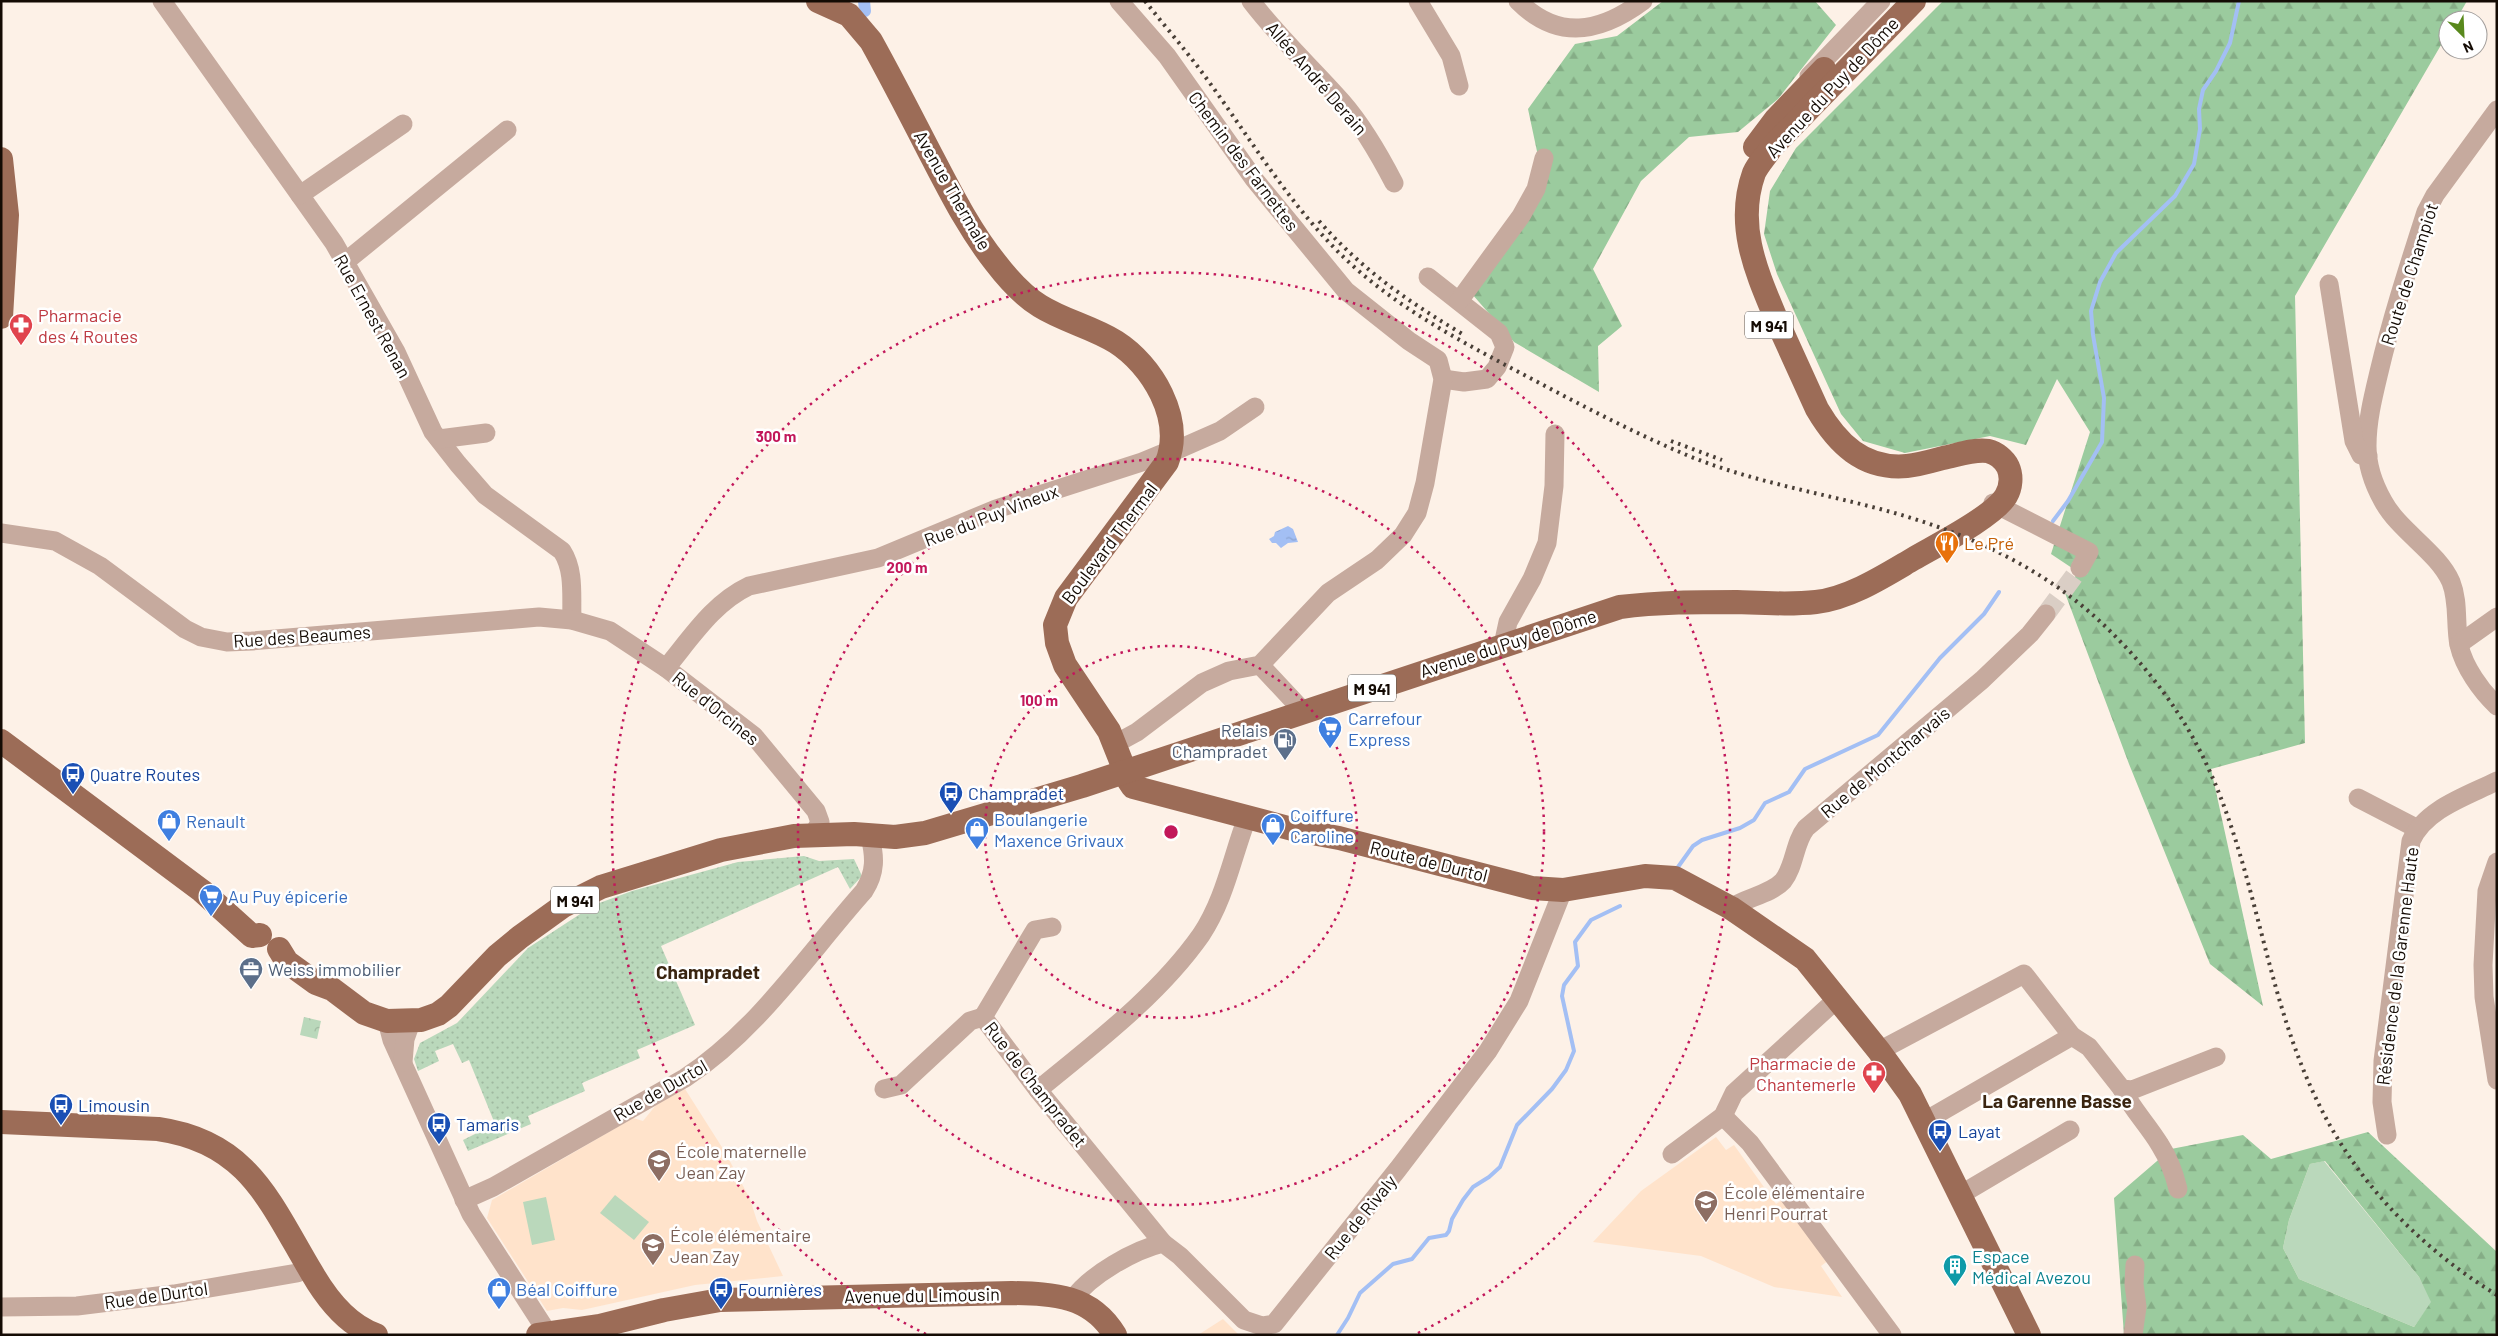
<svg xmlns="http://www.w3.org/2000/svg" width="2498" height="1336" font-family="Barlow,sans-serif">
  <defs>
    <pattern id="forest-firs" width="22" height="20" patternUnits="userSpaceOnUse" patternTransform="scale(1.25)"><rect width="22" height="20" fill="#9bcb9e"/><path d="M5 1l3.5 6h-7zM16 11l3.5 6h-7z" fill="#85ad86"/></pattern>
    <pattern id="park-crowns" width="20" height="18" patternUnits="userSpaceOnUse" patternTransform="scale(1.25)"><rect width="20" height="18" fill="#bad8bb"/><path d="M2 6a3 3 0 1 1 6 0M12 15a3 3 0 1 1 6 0" fill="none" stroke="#9fb89f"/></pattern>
    <pattern id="garden-dots" width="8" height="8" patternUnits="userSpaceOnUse" patternTransform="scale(1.25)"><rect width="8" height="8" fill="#bad8bb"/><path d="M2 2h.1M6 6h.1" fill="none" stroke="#9fb89f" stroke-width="1.8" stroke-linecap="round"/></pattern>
    <pattern id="water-ripples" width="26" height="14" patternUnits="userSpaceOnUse" patternTransform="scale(1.25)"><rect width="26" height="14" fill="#a3bff4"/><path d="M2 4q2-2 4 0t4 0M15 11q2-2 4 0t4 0" fill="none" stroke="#8ba3d0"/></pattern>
  </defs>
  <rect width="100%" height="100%" fill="#fdf1e7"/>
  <g fill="#ffe3cb">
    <polygon points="685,1089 725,1152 750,1199 757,1221 783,1276 695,1285 582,1310 563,1308 547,1311 487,1218 492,1200 633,1118 643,1121 656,1105"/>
    <polygon points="1716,1137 1726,1150 1734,1145 1776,1204 1784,1199 1829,1260 1821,1266 1842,1297 1774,1287 1701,1256 1593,1242 1641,1191"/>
    <polygon points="1223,1319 1239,1335 1198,1335"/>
  </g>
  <g fill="#bad8bb">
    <polygon points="2324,1161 2419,1277 2432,1302 2414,1327 2299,1279 2283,1248 2289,1220 2310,1164"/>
    <polygon points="615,1195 649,1222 634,1240 600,1213"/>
    <polygon points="546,1197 555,1240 532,1245 523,1202"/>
  </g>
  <g fill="url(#forest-firs)" fill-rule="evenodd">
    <polygon points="1663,1 1815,1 1836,25 1778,99 1738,132 1689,137 1641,181 1593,269 1622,326 1598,346 1599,392 1514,342 1472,294 1545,189 1528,109 1575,44 1617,36"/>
    <polygon points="1943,1 2467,1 2456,20 2448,20 2448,33 2295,296 2305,743 2211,769 2263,1006 2210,964 2129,764 2065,593 2078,572 2051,554 2090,432 2057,379 2026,445 1990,436 1905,453 1863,441 1841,414 1777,274 1764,234 1770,191 1796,148"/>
    <path d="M2368,1132L2497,1252V1335H2124L2114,1198L2171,1149L2243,1135L2271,1159ZM2325,1161L2419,1277L2431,1302L2414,1327L2299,1279L2283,1248L2289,1220L2310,1164Z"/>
  </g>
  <polygon fill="url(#park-crowns)" points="304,1017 321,1021 317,1039 300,1035"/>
  <polygon fill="url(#garden-dots)" points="804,856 819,861 854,859 862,876 850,889 838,867 661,946 695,1025 637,1050 640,1058 582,1083 585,1091 528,1116 531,1124 468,1151 463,1140 495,1124 469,1060 462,1063 453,1044 435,1051 439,1061 418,1071 414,1059 420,1043 457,1023 528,948 594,905 632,891 738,862"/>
  <polygon fill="url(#water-ripples)" points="1288,526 1293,529 1298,542 1288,543 1281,548 1276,543 1272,543 1269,539 1274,536 1275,532"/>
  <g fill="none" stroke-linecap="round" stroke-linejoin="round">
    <g stroke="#a3bff4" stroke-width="4">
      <polyline points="2053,521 2068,501 2102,442 2104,398 2093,335 2091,311 2100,282 2116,253 2175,196 2194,164 2200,129 2199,109 2203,90 2216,71 2230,43 2239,1"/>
      <polyline points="1678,867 1693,846 1702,840 1740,828 1754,820 1765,803 1789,792 1805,769 1878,735 1940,658 1984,614 1999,592"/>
      <polyline points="1337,1335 1348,1318 1360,1293 1393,1264 1412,1259 1429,1238 1446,1235 1449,1231 1452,1219 1463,1200 1473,1187 1489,1177 1500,1167 1517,1125 1552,1089 1566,1070 1574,1051 1562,996 1564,985 1578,966 1575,942 1591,920 1620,906"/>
    </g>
    <polyline stroke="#a3bff4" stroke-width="12" points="864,1 865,11"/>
    <polyline stroke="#dacec5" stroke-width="19" stroke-dasharray="19 9" stroke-linecap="butt" points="2046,614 2080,568"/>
    <g stroke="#c6aa9e" stroke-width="19">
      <path d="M162,1L334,243L396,352L433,432L458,464L485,495L562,551C575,571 571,597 572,620"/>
      <path d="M1251,1C1279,38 1312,68 1342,102C1363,126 1379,154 1394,183"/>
      <polyline points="1418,1 1451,56 1459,86"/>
      <path d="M1518,1C1558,41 1600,33 1643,1"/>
      <polyline points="1809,76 1881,1"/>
      <path d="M2497,110L2435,195L2426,212C2409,265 2392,317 2379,372C2373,397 2367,421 2367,446C2367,465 2374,485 2383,501C2399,531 2438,552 2451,582C2459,602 2455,624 2459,645C2464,667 2481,691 2497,706"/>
      <polyline points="300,195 403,124"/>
      <polyline points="345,262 507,130"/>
      <polyline points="1428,277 1499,333 1505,347 1497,367 1487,379 1464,382 1443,379"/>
      <polyline points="2329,284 2354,441 2361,455 2368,456"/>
      <polyline points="1459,301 1521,216 1536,189 1544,158"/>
      <polyline points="439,439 486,433"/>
      <polyline points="1170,453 1220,431 1255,407"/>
      <polyline points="1993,503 2089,552 2080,568"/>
      <polyline points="1,533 55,541 100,566 185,629 201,637 227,642 252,641 539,617 572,620 610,631 666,668 754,736 816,811 820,822 813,835"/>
      <polyline points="2459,644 2497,617"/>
      <polyline points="1503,645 1508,622 1532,579 1547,543 1554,486 1555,434"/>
      <polyline points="1260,665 1303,711"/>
      <path d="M666,668C691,638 713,603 749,586L878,558L996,509L1142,462L1171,450"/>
      <polyline points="1115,744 1137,732 1202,683 1229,671 1260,665 1328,593 1377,560 1403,535 1417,513 1425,483 1443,379 1438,360 1409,341 1346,291 1254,179 1167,56 1119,1"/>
      <polyline points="2358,798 2416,828"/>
      <polyline points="2497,862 2487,891 2483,965 2484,997 2497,1080"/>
      <path d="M1731,908C1746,897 1770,895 1783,881C1795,866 1794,843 1806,828L1982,680L2030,634L2046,614"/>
      <polyline points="1052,927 1035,930 983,1017 1038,1090 1163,1243"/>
      <polyline points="387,1021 392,1040 471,1214 549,1335"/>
      <polyline points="1879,1051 2024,974 2072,1036"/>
      <polyline points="403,1062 405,1039 411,1022"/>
      <polyline points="884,1089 901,1085 970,1021 983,1017"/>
      <path d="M2122,1089C2132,1109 2148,1125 2160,1145C2169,1159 2174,1173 2178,1189"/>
      <path d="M1038,1090C1095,1043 1158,996 1201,935C1225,899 1232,857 1247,818"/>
      <polyline points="1723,1116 1750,1143 1892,1335"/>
      <polyline points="1925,1121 2072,1036 2089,1047 2122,1089 2132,1090 2216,1057"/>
      <path d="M2387,1135L2382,1102L2383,1061L2411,841C2425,809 2467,796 2497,781"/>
      <polyline points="1672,1154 1723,1116 1734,1093 1837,999"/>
      <polyline points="1960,1195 2070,1130"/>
      <path d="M464,1200L493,1187L685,1078C758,1030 807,955 864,891C876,872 875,857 870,836"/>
      <path d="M1073,1299C1090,1275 1134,1250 1163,1243L1180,1256L1244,1320L1262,1326L1274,1324L1398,1169L1488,1051L1519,1001L1563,890"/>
      <polyline points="1,1307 77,1306 174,1294 297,1273 309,1268"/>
      <polyline points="2133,1335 2137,1307 2134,1284 2135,1265"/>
    </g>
    <g stroke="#9c6c57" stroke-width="24">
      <path d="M818,1L849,15L871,41C891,77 910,114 929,151C949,189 968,228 995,262C1008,279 1022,295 1040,306C1064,321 1092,327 1116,342C1152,365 1184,418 1167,462L1066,598L1055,625L1057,643L1065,665L1109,731L1129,781L1133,787L1296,830L1339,838L1532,888L1563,890L1645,876L1675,878L1731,908L1805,959L1879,1051L1910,1094L2029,1335"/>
      <polyline points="1755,147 1776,119 1824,69"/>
      <polyline points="1,159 7,215 1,317"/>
      <polyline points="1,741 202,891 252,936 260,935"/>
      <path d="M279,949L287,962L316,983L332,989L364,1013L387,1021L421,1020L438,1014L449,1006L497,956L520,937L563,906L601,887L721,850L794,836L854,834L895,837L925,833L1082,786L1620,607C1659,602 1698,602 1737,602C1763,603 1790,605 1816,602C1850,598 1884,576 1913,559C1935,546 1993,517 2006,496C2011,487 2012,476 2008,467C2004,459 1996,453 1988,451C1973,449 1958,455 1943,458C1932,461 1919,465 1907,466C1863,470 1837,443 1817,409C1804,380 1790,350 1777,321C1757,273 1735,226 1754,173C1758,164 1766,156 1771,148L1914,1"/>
      <path d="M1,1122L158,1129C249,1142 270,1203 312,1273C327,1299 347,1325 376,1335"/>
      <path d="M538,1335L600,1326L664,1310L720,1300L1012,1293C1054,1294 1091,1295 1115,1335"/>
    </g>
    <g stroke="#493f37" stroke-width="4" stroke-dasharray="2.5 5" stroke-linecap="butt">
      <path d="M1145,1C1163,24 1183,47 1201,71C1242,126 1278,187 1325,238C1382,301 1455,338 1528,377C1581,405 1634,433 1689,456C1750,481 1816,492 1880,509C1967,532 2049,569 2113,634C2148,669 2179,709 2201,753C2255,860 2263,984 2313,1092C2352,1178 2417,1246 2497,1295"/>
      <path d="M1319,221C1362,270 1409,302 1464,335"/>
      <polyline points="1671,441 1722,460"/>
    </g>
  </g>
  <g fill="none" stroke="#c2185b" stroke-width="2.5" stroke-dasharray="2.5 5">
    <circle cx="1171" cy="832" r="186"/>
    <circle cx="1171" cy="832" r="373"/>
    <path d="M926 1334A559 559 0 1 1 1416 1334"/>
  </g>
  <defs>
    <g id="pharmacy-pin" transform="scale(1.25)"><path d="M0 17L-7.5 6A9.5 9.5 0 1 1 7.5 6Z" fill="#e0444e" stroke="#fff"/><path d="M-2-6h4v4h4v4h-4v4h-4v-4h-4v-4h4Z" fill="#fff"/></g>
    <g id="restaurant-pin" transform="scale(1.25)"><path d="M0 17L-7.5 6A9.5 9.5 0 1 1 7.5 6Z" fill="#e8710a" stroke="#fff"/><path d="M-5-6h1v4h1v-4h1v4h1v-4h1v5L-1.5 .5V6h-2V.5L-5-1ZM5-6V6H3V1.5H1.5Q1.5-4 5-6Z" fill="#fff"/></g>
    <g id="supermarket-pin" transform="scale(1.25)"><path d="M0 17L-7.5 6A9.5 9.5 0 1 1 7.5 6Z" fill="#3f7fe0" stroke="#fff"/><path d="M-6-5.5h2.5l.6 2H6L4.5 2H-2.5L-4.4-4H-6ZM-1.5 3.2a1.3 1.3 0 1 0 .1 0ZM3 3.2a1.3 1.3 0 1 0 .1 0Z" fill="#fff"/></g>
    <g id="fuel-pin" transform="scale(1.25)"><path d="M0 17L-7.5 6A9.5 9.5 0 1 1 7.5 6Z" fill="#5c6f8a" stroke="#fff"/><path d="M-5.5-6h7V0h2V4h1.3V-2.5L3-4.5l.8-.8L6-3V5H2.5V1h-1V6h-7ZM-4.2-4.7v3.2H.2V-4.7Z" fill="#fff"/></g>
    <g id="bus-pin" transform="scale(1.25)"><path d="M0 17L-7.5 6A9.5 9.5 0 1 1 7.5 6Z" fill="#1a4fb4" stroke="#fff"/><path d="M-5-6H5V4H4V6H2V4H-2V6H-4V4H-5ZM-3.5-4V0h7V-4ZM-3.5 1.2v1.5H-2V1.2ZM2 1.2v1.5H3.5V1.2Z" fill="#fff"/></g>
    <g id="shop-pin" transform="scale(1.25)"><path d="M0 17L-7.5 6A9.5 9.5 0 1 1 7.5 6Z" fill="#3f7fe0" stroke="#fff"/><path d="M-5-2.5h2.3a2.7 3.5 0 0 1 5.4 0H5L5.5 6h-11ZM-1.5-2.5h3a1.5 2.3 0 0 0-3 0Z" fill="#fff"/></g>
    <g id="office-pin" transform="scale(1.25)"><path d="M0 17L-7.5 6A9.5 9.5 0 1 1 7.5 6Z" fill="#5c6f8a" stroke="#fff"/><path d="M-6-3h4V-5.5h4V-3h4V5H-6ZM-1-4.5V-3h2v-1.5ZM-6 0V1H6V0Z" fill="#fff"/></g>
    <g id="school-pin" transform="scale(1.25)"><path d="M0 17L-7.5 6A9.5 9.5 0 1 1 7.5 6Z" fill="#8d6e63" stroke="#fff"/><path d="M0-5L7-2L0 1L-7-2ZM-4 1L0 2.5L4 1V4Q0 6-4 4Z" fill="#fff"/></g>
    <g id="building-pin" transform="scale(1.25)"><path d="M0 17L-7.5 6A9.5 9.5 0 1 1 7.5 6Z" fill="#0f9aa8" stroke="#fff"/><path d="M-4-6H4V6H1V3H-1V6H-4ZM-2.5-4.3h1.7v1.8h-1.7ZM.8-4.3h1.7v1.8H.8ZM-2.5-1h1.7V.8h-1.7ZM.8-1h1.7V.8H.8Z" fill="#fff"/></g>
  </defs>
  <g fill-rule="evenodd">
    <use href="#pharmacy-pin" x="21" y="325"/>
    <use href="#restaurant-pin" x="1947" y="543"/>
    <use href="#supermarket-pin" x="1330" y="728"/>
    <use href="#fuel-pin" x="1285" y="740"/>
    <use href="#bus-pin" x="73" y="774"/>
    <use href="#bus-pin" x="951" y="793"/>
    <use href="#shop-pin" x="169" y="821"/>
    <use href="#shop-pin" x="1273" y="825"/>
    <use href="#shop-pin" x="977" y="829"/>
    <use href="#supermarket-pin" x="211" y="896"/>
    <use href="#office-pin" x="251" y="969"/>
    <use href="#pharmacy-pin" x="1874" y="1073"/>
    <use href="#bus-pin" x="61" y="1105"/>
    <use href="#bus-pin" x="439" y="1124"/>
    <use href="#bus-pin" x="1940" y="1131"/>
    <use href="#school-pin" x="659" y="1161"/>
    <use href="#school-pin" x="1706" y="1202"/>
    <use href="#school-pin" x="653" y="1245"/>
    <use href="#building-pin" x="1955" y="1266"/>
    <use href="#shop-pin" x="499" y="1289"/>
    <use href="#bus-pin" x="721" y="1289"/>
  </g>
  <g text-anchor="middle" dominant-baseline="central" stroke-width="5" stroke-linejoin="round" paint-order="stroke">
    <g fill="#fff" stroke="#5a544f" stroke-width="1">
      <rect x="1745" y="311.5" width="48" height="27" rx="4"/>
      <rect x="1348" y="674.5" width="48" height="27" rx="4"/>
      <rect x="551" y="886.5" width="48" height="27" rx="4"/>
    </g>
    <g font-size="16" font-weight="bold" fill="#140b04">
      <text x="1769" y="325">M 941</text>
      <text x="1372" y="688">M 941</text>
      <text x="575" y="900">M 941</text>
    </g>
    <g font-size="18" fill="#140b04" stroke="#fff">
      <text transform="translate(1317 78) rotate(49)">Allée André Derain</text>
      <text transform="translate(1832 87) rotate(-47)">Avenue du Puy de Dôme</text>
      <text transform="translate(1244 161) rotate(53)">Chemin des Farnettes</text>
      <text transform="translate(953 190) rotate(60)">Avenue Thermale</text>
      <text transform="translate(2409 274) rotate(-72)">Route de Champiot</text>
      <text transform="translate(373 316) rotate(61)">Rue Ernest Renan</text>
      <text transform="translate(991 515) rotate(-21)">Rue du Puy Vineux</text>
      <text transform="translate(1109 543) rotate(-53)">Boulevard Thermal</text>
      <text transform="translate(302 636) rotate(-4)">Rue des Beaumes</text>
      <text transform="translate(1508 643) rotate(-18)">Avenue du Puy de Dôme</text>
      <text transform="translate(716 708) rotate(39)">Rue d'Orcines</text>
      <text transform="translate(1885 762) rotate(-40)">Rue de Montcharvais</text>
      <text transform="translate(1429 861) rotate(14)">Route de Durtol</text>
      <text transform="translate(2397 966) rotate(-83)">Résidence de la Garenne Haute</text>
      <text transform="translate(1036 1084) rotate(52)">Rue de Champradet</text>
      <text transform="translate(660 1090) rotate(-30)">Rue de Durtol</text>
      <text transform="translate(1360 1217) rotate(-51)">Rue de Rivaly</text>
      <text transform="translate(156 1295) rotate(-8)">Rue de Durtol</text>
      <text transform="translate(922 1295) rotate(-1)">Avenue du Limousin</text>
    </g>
    <g font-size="18" fill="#be3a42" stroke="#fff" text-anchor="start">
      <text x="38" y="315">Pharmacie<tspan x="38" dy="21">des 4 Routes</tspan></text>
      <text x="1856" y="1063" text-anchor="end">Pharmacie de<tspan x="1856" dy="21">Chantemerle</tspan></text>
    </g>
    <g font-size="18" fill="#c56008" stroke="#fff" text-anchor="start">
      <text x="1964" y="543">Le Pré</text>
    </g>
    <g font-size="18" fill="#366cbe" stroke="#fff" text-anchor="start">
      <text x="1348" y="718">Carrefour<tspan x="1348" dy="21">Express</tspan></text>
      <text x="1290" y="815">Coiffure<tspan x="1290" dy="21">Caroline</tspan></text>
      <text x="994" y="819">Boulangerie<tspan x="994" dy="21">Maxence Grivaux</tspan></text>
      <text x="186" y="821">Renault</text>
      <text x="228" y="896">Au Puy épicerie</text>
      <text x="516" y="1289">Béal Coiffure</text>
    </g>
    <g font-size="18" fill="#4e5e75" stroke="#fff" text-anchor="end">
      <text x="1268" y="730">Relais<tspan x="1268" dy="21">Champradet</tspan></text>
      <text x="268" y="969" text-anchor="start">Weiss immobilier</text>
    </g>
    <g font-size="18" fill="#164399" stroke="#fff" text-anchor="start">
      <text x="90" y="774">Quatre Routes</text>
      <text x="968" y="793">Champradet</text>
      <text x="78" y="1105">Limousin</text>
      <text x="456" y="1124">Tamaris</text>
      <text x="1958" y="1131">Layat</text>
      <text x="738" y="1289">Fournières</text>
    </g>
    <g font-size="18" fill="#785e54" stroke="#fff" text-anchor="start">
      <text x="676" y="1151">École maternelle<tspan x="676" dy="21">Jean Zay</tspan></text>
      <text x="1724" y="1192">École élémentaire<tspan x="1724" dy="21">Henri Pourrat</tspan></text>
      <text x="670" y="1235">École élémentaire<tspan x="670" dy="21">Jean Zay</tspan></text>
    </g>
    <g font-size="18" fill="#0d838f" stroke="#fff" text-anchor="start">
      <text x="1972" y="1256">Espace<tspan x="1972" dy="21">Médical Avezou</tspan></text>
    </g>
    <g font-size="19" font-weight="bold" fill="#3a2511" stroke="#fff">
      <text x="708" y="971">Champradet</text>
      <text x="2057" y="1100">La Garenne Basse</text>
    </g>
  </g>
  <circle cx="1171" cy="832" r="8" fill="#c2185b" stroke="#fff" stroke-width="2.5"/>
  <g font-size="15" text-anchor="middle" font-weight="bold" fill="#c2185b" stroke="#fff" stroke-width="5" stroke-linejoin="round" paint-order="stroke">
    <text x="776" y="442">300 m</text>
    <text x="907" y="573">200 m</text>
    <text x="1039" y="706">100 m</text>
  </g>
  <rect width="2498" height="1336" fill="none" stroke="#140b04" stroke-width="5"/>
  <g transform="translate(2463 35) rotate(156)"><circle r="24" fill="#ffffff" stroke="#a19d9b"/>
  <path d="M0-4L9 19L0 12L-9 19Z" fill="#59891c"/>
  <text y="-8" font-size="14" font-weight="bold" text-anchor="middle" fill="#140b04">N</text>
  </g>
</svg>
